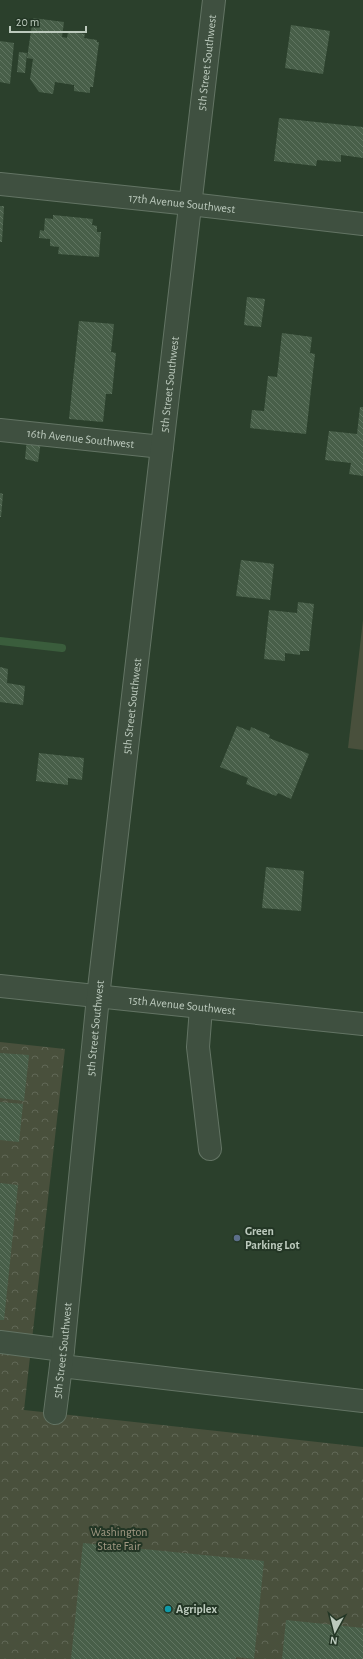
<svg xmlns="http://www.w3.org/2000/svg" width="363" height="1659" font-family="'Alegreya Sans',sans-serif">
  <defs>
    <pattern id="park-crowns" width="20" height="18" patternUnits="userSpaceOnUse"><rect width="20" height="18" fill="#49503c"/><path d="M2 6a3 3 0 1 1 6 0M12 15a3 3 0 1 1 6 0" fill="none" stroke="#616856"/></pattern>
    <pattern id="building-back-hatch" width="6" height="6" patternUnits="userSpaceOnUse"><rect width="6" height="6" fill="#485f49"/><path d="M-1 5l2 2M0 0l6 6M5-1l2 2" fill="none" stroke="#607561"/></pattern>
  </defs>
  <rect width="100%" height="100%" fill="#2b402c"/>
  <polygon fill="#49503c" points="363,620 363,750 348,748"/>
  <polygon fill="url(#park-crowns)" points="0,1042 65,1049 24,1410 363,1447 363,1659 0,1659"/>
  <g fill="none" stroke-linecap="round" stroke-linejoin="round">
    <polyline stroke="#3a5d3c" stroke-width="8" points="0,641 62,648"/>
  </g>
  <g fill="url(#building-back-hatch)">
    <polygon points="33,18 64,22 62,37 67,38 68,32 85,34 84,38 97,40 97,42 99,42 93,87 90,87 90,93 74,91 74,85 55,82 53,94 39,92 30,79 33,59 27,58"/>
    <polygon points="291,25 330,31 323,74 285,68"/>
    <polygon points="0,41 14,43 10,84 0,82"/>
    <polygon points="19,52 27,53 25,73 17,72"/>
    <polygon points="279,118 363,127 363,158 341,155 341,162 317,160 316,166 274,161"/>
    <polygon points="0,206 4,206 2,242 0,242"/>
    <polygon points="53,215 93,219 92,225 97,226 97,232 101,232 99,257 58,254 59,247 50,246 50,239 39,238 40,230 44,231 45,218 53,219"/>
    <polygon points="247,297 265,299 261,327 244,325"/>
    <polygon points="79,321 114,324 111,352 116,353 112,394 106,394 103,422 69,419"/>
    <polygon points="282,333 312,337 310,353 315,354 306,434 250,428 252,410 264,411 268,376 277,377"/>
    <polygon points="360,407 363,407 363,476 349,474 351,463 325,460 329,431 357,434"/>
    <polygon points="27,439 41,441 38,462 25,459"/>
    <polygon points="0,493 3,494 1,517 0,517"/>
    <polygon points="241,560 274,564 270,600 236,596"/>
    <polygon points="298,602 314,604 309,651 300,651 300,655 285,653 285,661 264,659 269,610 297,613"/>
    <polygon points="0,667 8,669 7,683 25,686 23,705 0,702"/>
    <polygon points="237,726 250,731 251,727 270,735 269,738 309,754 291,799 278,793 276,796 246,784 248,778 220,767"/>
    <polygon points="39,753 84,758 82,780 68,778 68,785 36,781"/>
    <polygon points="266,867 304,871 301,911 262,908"/>
    <polygon points="0,1053 29,1055 24,1101 0,1098"/>
    <polygon points="0,1102 23,1104 19,1142 0,1140"/>
    <polygon points="0,1183 18,1185 4,1320 0,1320"/>
    <polygon points="83,1543 264,1561 254,1659 236,1657 236,1659 71,1659"/>
    <polygon points="286,1620 363,1628 363,1659 282,1659"/>
  </g>
  <g fill="none" stroke-linecap="round" stroke-linejoin="round">
    <g stroke="#637464" stroke-width="24">
      <g id="minor">
        <path id="s1" d="M0,184L190,204L363,224"/>
        <path id="s2" d="M0,430L162,447"/>
        <path id="s3" d="M0,986L363,1024"/>
        <polyline points="201,1008 198,1047 210,1149"/>
        <polyline points="0,1342 63,1350"/>
        <polyline points="61,1366 363,1401"/>
        <path id="s4" d="M55,1413L63,1350L98,997L214,0"/>
      </g>
    </g>
    <use href="#minor" stroke="#3f5040" stroke-width="22"/>
  </g>
  <circle fill="#5c6f8a" stroke="#233625" stroke-width="1.5" cx="237" cy="1238" r="4"/>
  <circle fill="#0f9aa8" stroke="#233625" stroke-width="1.5" cx="168" cy="1609" r="4"/>
  <g text-anchor="middle" dominant-baseline="central" stroke-width="4" stroke-linejoin="round" paint-order="stroke">
    <g font-size="12" fill="#bccabd" stroke="#233625">
      <text stroke="none"><textPath href="#s4" startOffset="1359">5th Street Southwest</textPath></text>
      <text stroke="none"><textPath href="#s1" startOffset="183">17th Avenue Southwest</textPath></text>
      <text stroke="none"><textPath href="#s4" startOffset="1035">5th Street Southwest</textPath></text>
      <text stroke="none"><textPath href="#s2" startOffset="81">16th Avenue Southwest</textPath></text>
      <text stroke="none"><textPath href="#s4" startOffset="711">5th Street Southwest</textPath></text>
      <text stroke="none"><textPath href="#s3" startOffset="183">15th Avenue Southwest</textPath></text>
      <text stroke="none"><textPath href="#s4" startOffset="387">5th Street Southwest</textPath></text>
      <text stroke="none"><textPath href="#s4" startOffset="63">5th Street Southwest</textPath></text>
    </g>
    <g font-size="12" font-weight="bold" fill="#bccabd" stroke="#233625" text-anchor="start">
      <text x="245" y="1231">Green<tspan x="245" dy="14">Parking Lot</tspan></text>
      <text x="176" y="1609">Agriplex</text>
    </g>
    <g font-size="12" fill="#a29984" stroke="#233625">
      <text x="119" y="1532">Washington<tspan x="119" dy="14">State Fair</tspan></text>
    </g>
  </g>
  <g transform="translate(335 1631) rotate(187)" stroke="#233625" stroke-width="3" paint-order="stroke">
  <path d="M0-3L7 15L0 10L-7 15Z" fill="#bccabd"/>
  <text y="-6" font-size="11" font-weight="bold" text-anchor="middle" fill="#bccabd">N</text>
  </g>
  <path d="M10 26v6h76v-6" fill="none" stroke="#bccabd" stroke-width="2"/>
  <text x="16" y="26" font-size="12" fill="#bccabd" stroke="#233625" stroke-width="3" paint-order="stroke">20 m</text>
</svg>
